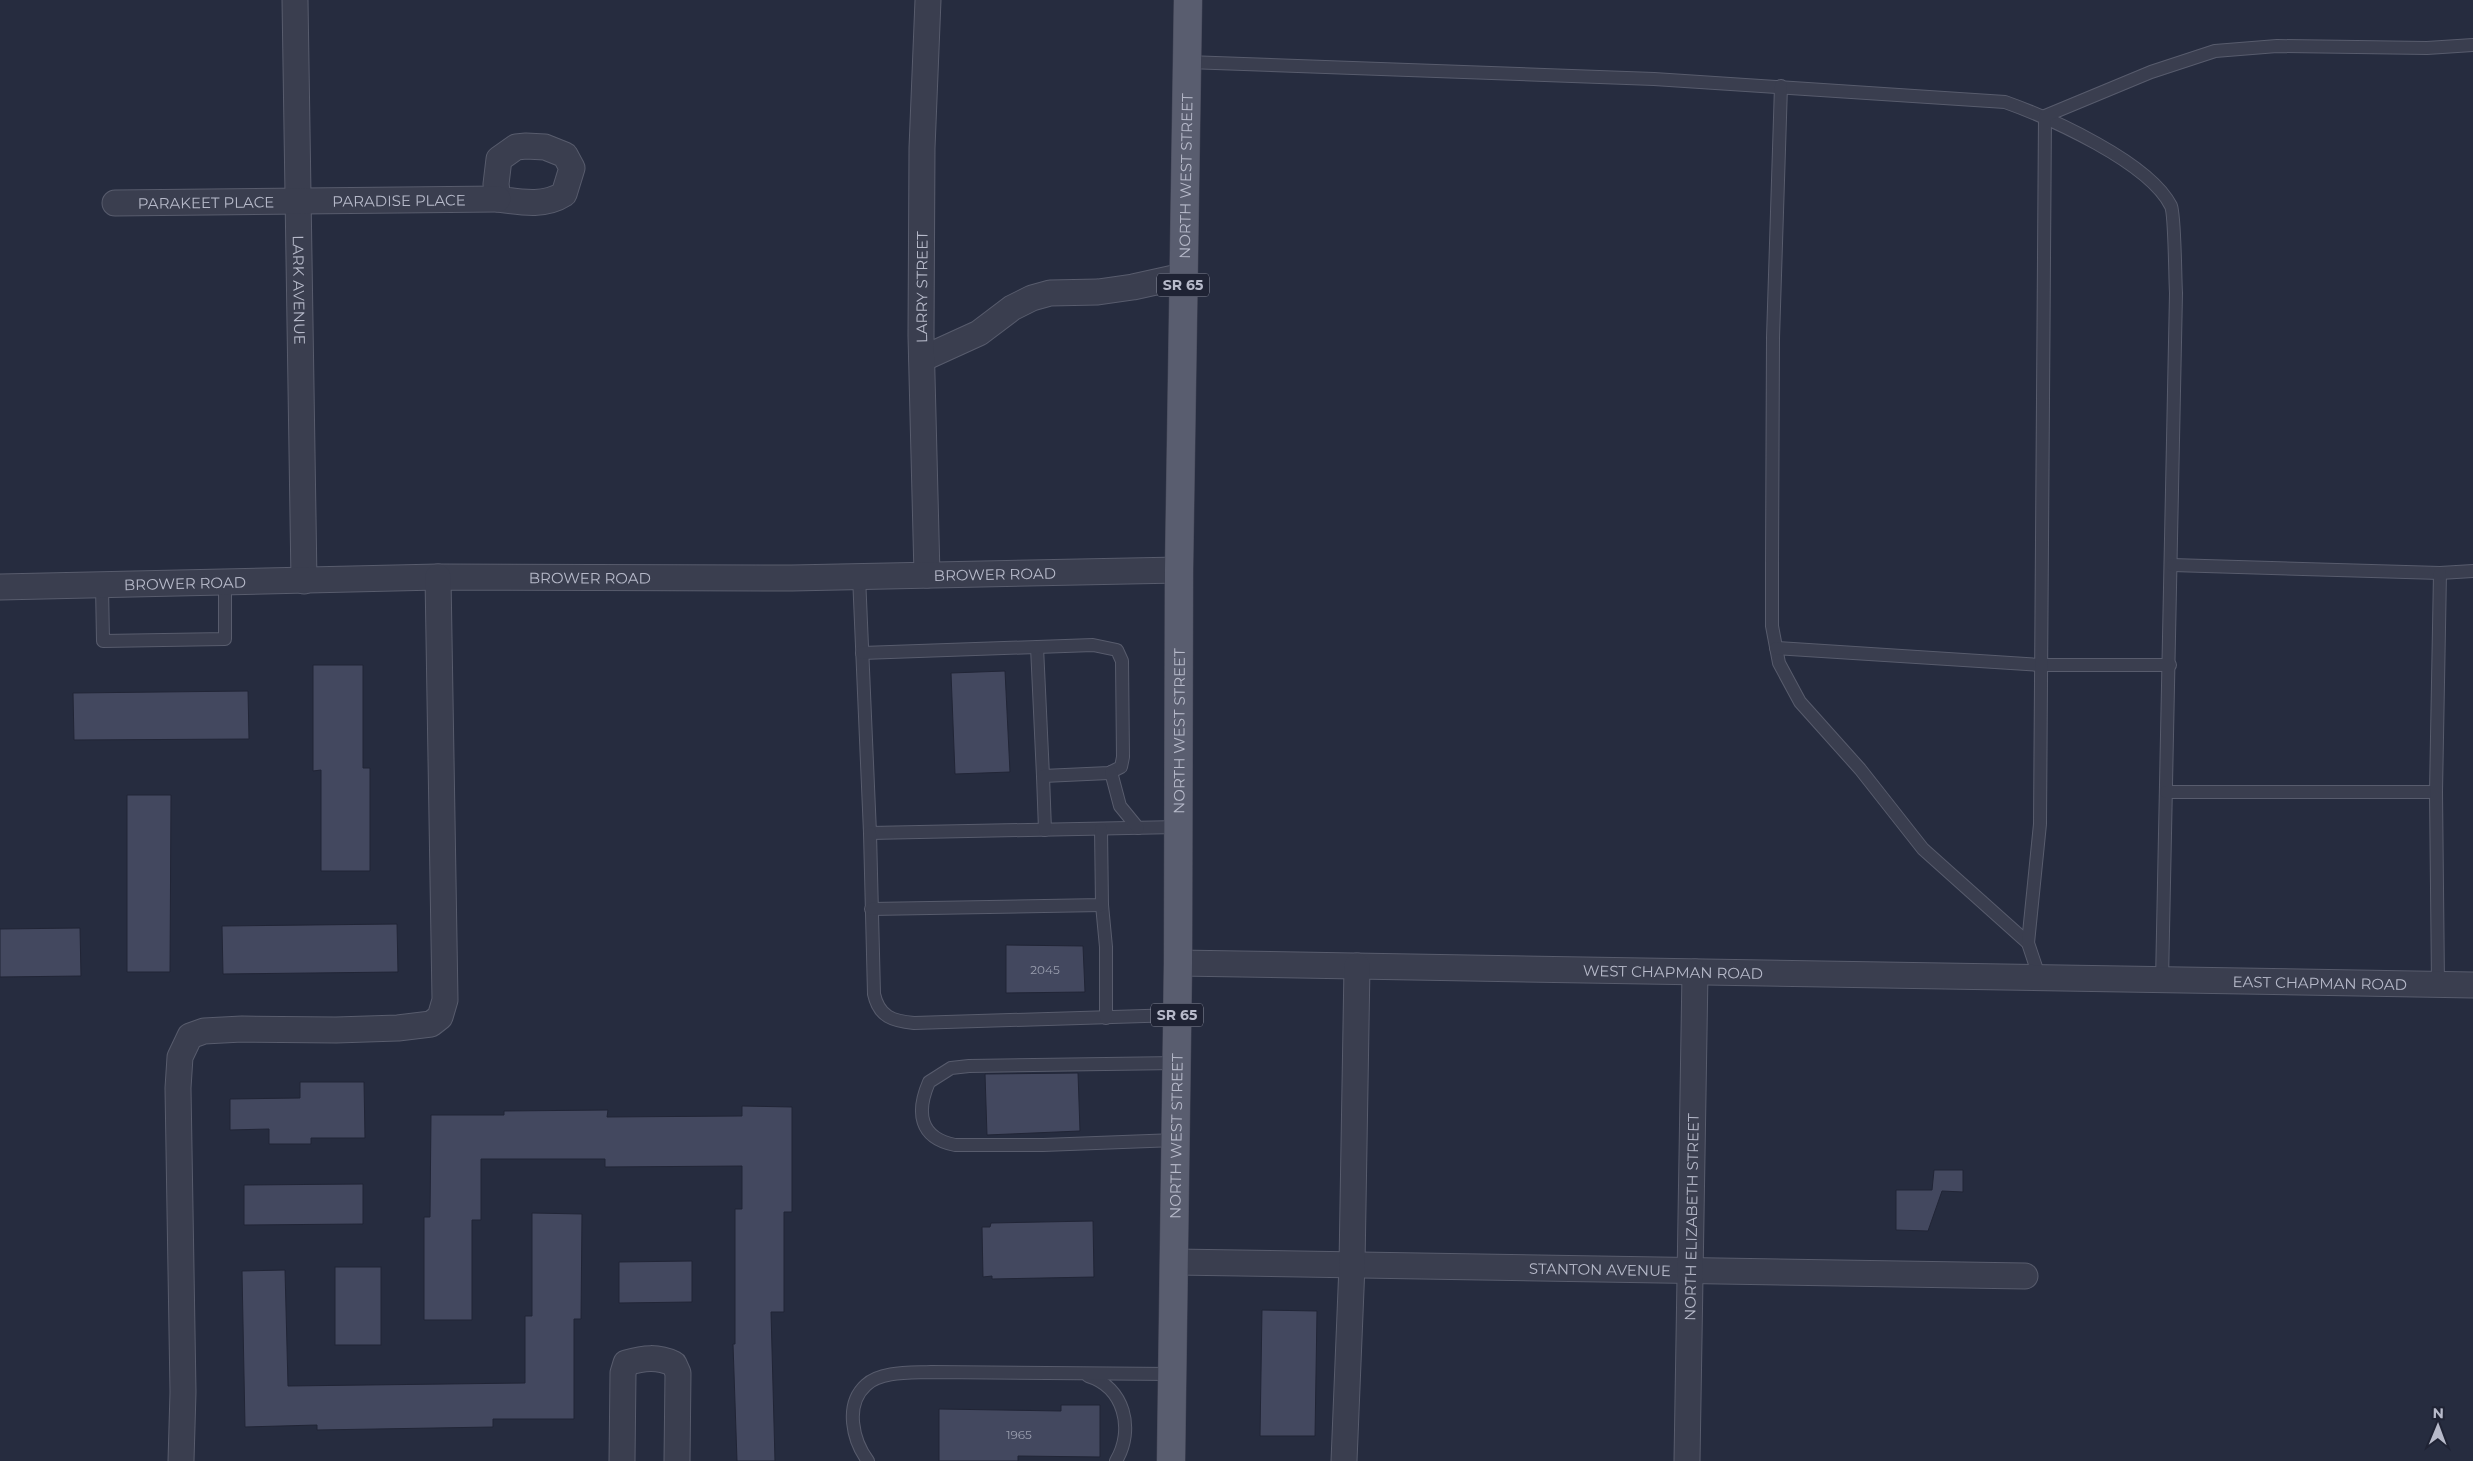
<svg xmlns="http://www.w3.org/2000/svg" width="2473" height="1461" font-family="Montserrat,sans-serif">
  <rect width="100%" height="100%" fill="#262c3f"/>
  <g fill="#43485f" stroke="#212536">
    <polygon points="313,665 363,665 363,768 370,768 370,871 321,871 321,770 313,771"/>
    <polygon points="1005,671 1010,772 955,774 951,673"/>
    <polygon points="248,691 249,739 74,740 73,693"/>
    <polygon points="127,795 171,795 170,972 127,972"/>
    <polygon points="397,924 398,972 223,974 222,926"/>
    <polygon points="80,928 81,976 0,977 0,929"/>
    <polygon points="1006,945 1083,946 1085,992 1006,993"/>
    <polygon points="1078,1073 1080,1131 987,1135 985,1074"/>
    <polygon points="300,1082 364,1082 365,1138 311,1138 311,1144 269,1144 269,1129 230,1130 230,1099 300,1098"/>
    <polygon points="742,1106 792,1107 792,1212 784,1212 784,1312 771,1312 775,1461 737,1461 733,1344 735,1344 735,1209 742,1209 742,1166 605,1167 605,1159 481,1159 481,1220 472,1220 472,1320 424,1320 424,1217 430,1217 431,1115 504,1115 504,1111 608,1110 607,1117 742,1116"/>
    <polygon points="1934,1170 1963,1170 1963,1192 1942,1191 1928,1231 1896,1230 1896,1190 1932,1190"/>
    <polygon points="363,1184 363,1224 244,1225 244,1185"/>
    <polygon points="532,1213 582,1214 581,1319 574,1319 574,1419 493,1419 493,1427 317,1430 317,1425 245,1427 242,1271 285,1270 288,1386 525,1383 525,1316 532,1316"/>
    <polygon points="1093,1221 1094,1277 992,1279 992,1276 983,1277 982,1227 990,1227 991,1223"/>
    <polygon points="692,1261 692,1302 619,1303 619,1262"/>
    <rect x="335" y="1267" width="46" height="78"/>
    <polygon points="1262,1310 1317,1311 1315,1436 1260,1436"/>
    <polygon points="1061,1405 1100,1405 1100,1457 1018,1456 1018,1461 939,1461 939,1409 1061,1411"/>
  </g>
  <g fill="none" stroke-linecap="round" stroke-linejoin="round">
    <g stroke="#585c6d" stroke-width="14">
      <g id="lane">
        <path d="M1187,62L1654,79L2005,102C2050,118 2149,162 2171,206C2175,215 2175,278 2176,293L2162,981"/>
        <polyline points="1781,86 1773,338 1772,564 1772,626 1779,663 1800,702 1860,769 1923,849 2028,943"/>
        <polyline points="2172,565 2440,573 2473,571"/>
        <polyline points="859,576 870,833 1178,827"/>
        <polyline points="102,586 103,641 225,639 225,583"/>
        <polyline points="1037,647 1043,776"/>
        <polyline points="1776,648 2041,665 2170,665"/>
        <polyline points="862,653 1093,645 1117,650 1122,661 1123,757 1121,767 1109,773 1043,776 1045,830"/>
        <polyline points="1111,772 1120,806 1138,828"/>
        <polyline points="2166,792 2436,792"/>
        <path d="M870,833L874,994C879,1017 893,1021 914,1023L1177,1015"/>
        <polyline points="1102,905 1106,947 1106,1018"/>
        <polyline points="871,909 1102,905 1101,829"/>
        <polyline points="2040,979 2028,943 2040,824 2045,116 2151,72 2215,51 2277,46 2427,48 2473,45"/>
        <polyline points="2438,984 2436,792 2440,573"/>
        <path d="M1176,1140L1043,1145H955C919,1138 916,1112 929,1082L951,1068L969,1066L1177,1063"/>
        <path d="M1088,1376C1124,1387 1135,1429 1116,1461"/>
        <path d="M868,1461C853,1441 844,1405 866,1385C881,1371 911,1373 931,1372L1173,1374"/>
      </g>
    </g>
    <g stroke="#585c6d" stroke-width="27">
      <g id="street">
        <path id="s1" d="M295,0L304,581"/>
        <path d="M526,146L545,147L565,155L572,168L564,194C544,207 520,202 498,199L496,184L499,159L516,147Z"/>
        <path id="s2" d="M115,203L498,199"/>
        <polyline points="922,359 979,333 1012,308 1032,298 1050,293 1098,292 1133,287 1183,276"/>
        <path id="s3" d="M927,575L921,336L922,148L928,0"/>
        <path id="s4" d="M0,587L438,577L792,578L1179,570"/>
        <path id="s5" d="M1178,963L2473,985"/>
        <path id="s6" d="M1175,1262L2025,1276"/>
        <polyline points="181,1461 183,1392 178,1088 180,1057 190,1036 204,1031 242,1029 336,1030 398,1028 431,1024 440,1017 445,1000 438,577"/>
        <path d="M622,1461L623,1373L626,1363C644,1358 657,1356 674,1364L678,1373L677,1461"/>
        <polyline points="1344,1461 1352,1265 1357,966"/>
        <path id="s7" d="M1687,1461L1695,972"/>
      </g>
    </g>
    <g stroke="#444758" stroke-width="29">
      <g id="primary">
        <path id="s8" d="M1171,1461L1178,963L1179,570L1188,0"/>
      </g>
    </g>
    <use href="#lane" stroke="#3a3e4f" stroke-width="12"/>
    <use href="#street" stroke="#3a3e4f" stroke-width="25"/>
    <use href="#primary" stroke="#595d6f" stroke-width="28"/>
  </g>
  <g text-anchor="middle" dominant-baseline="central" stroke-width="5" stroke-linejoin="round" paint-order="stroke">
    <g font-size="12" fill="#9a9eaf">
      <text x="1045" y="969">2045</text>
      <text x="1019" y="1434">1965</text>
    </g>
    <g fill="#1f2334" stroke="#898d9d" stroke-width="1">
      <rect x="1157" y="273.5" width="52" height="23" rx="4"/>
      <rect x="1151" y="1003.5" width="52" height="23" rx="4"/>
    </g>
    <g font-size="14" font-weight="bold" fill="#b7baca">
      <text x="1183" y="285">SR 65</text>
      <text x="1177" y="1015">SR 65</text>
    </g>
    <g font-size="15" fill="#b7baca" stroke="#1f2334">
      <text stroke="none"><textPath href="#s8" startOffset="1285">NORTH WEST STREET</textPath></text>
      <text stroke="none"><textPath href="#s2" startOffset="284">PARADISE PLACE</textPath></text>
      <text stroke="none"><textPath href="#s2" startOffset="91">PARAKEET PLACE</textPath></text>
      <text stroke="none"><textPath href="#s3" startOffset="288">LARRY STREET</textPath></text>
      <text stroke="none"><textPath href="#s1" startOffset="290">LARK AVENUE</textPath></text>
      <text stroke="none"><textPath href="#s4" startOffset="995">BROWER ROAD</textPath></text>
      <text stroke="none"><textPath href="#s4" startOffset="590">BROWER ROAD</textPath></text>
      <text stroke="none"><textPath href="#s4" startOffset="185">BROWER ROAD</textPath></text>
      <text stroke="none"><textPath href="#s8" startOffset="730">NORTH WEST STREET</textPath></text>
      <text stroke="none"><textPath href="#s5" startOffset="495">WEST CHAPMAN ROAD</textPath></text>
      <text stroke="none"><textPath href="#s5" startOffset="1142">EAST CHAPMAN ROAD</textPath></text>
      <text stroke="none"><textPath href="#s8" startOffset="325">NORTH WEST STREET</textPath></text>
      <text stroke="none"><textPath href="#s7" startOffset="244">NORTH ELIZABETH STREET</textPath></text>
      <text stroke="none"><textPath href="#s6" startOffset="425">STANTON AVENUE</textPath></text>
    </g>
  </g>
  <g transform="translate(2438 1426) rotate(1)" stroke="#1f2334" stroke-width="4" paint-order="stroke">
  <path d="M0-4L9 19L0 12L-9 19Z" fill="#b7baca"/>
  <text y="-8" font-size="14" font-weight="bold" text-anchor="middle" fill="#b7baca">N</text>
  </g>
</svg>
